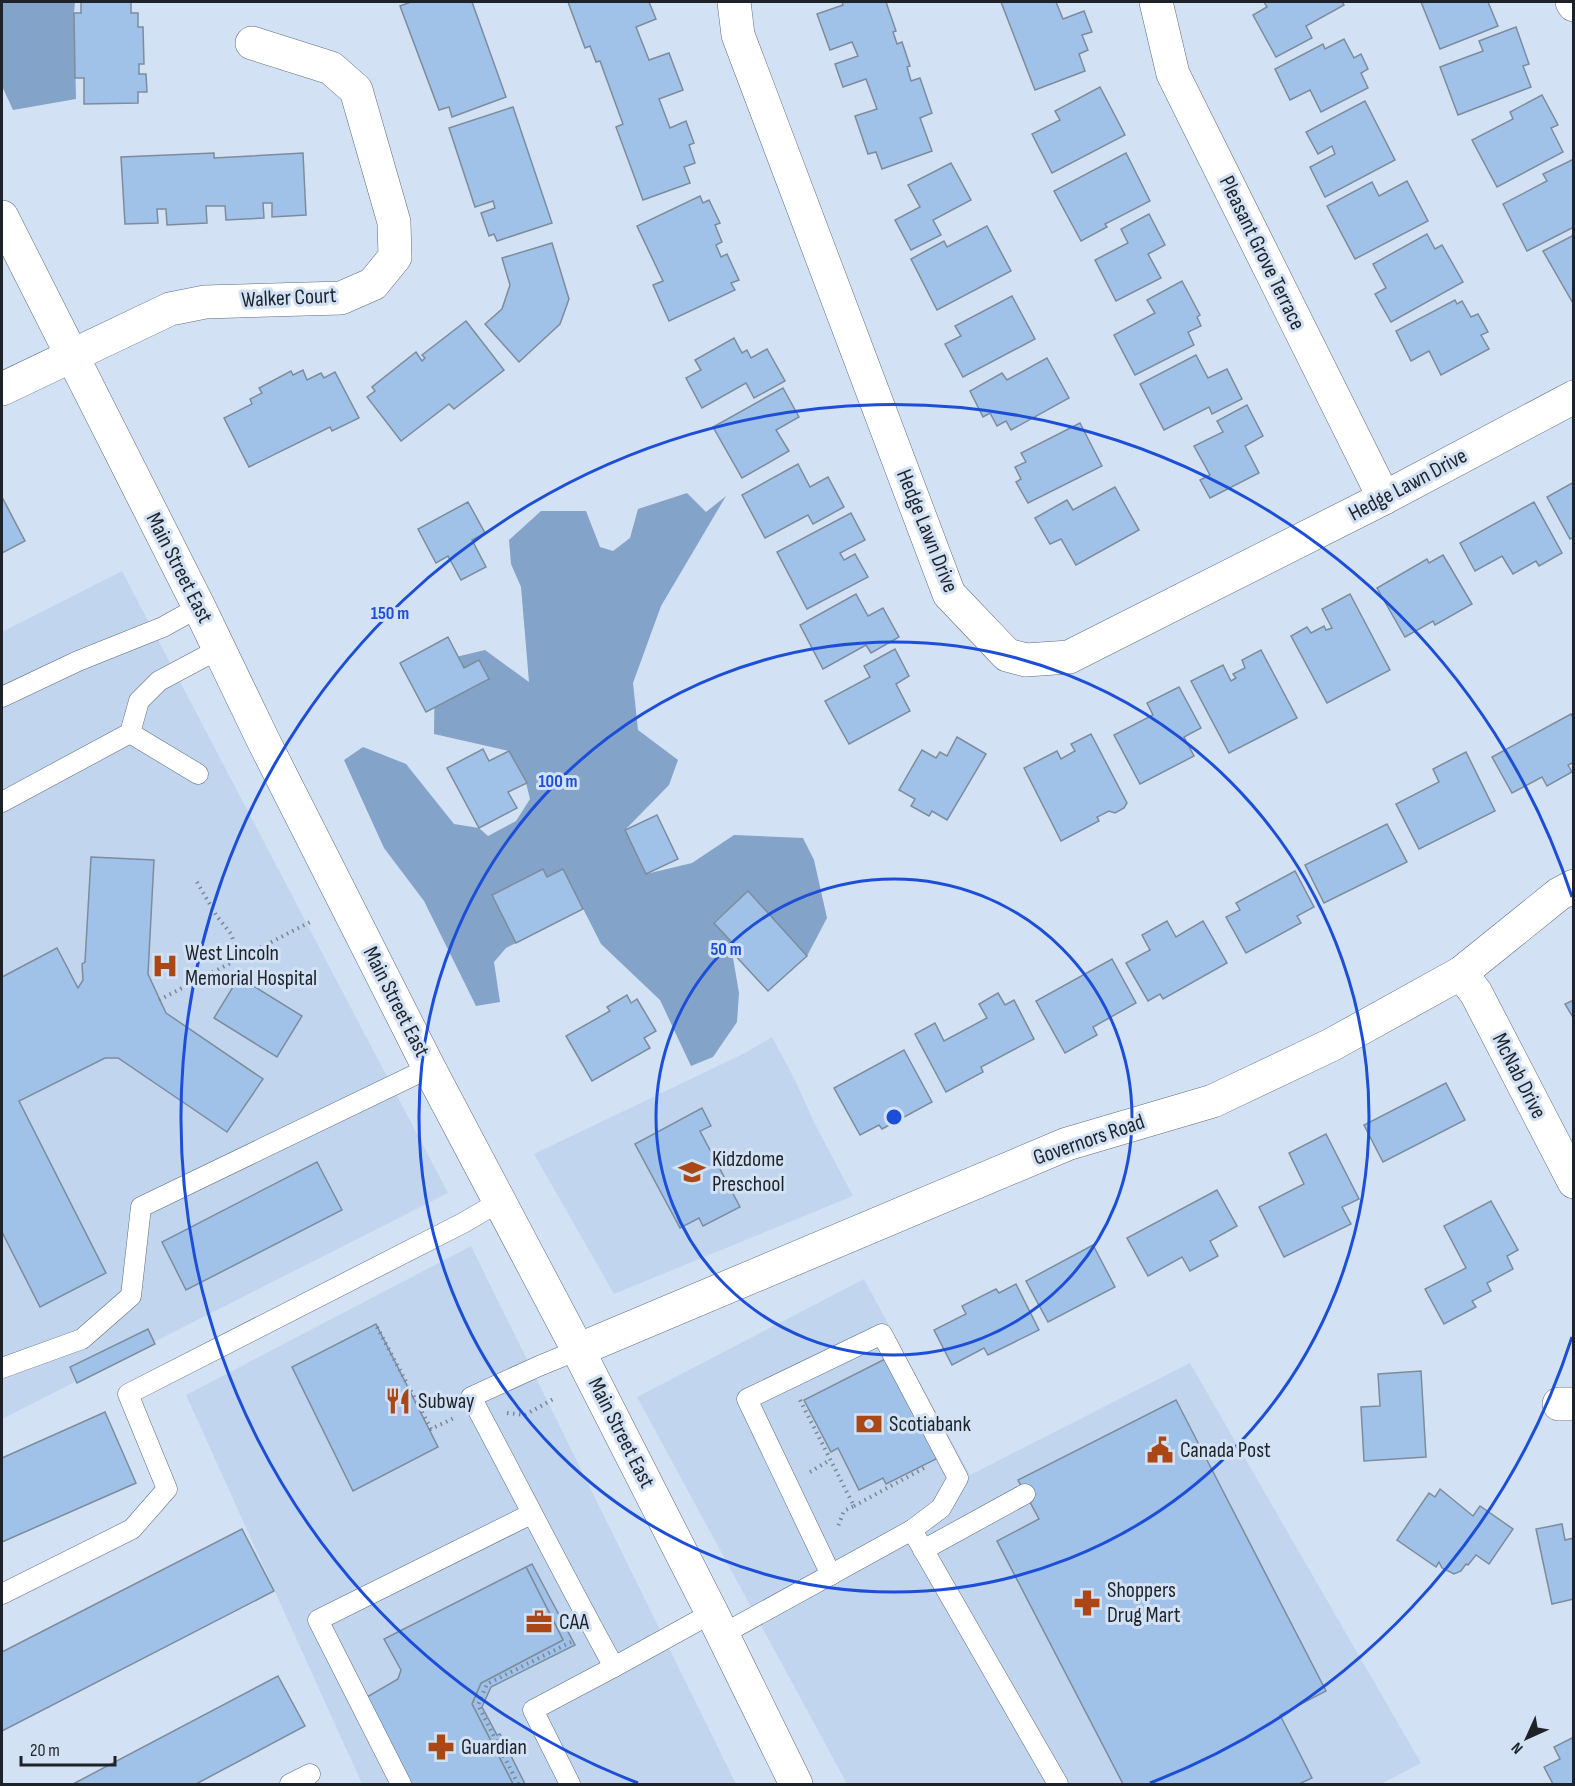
<svg xmlns="http://www.w3.org/2000/svg" width="1575" height="1786" font-family="'Sofia Sans Condensed',sans-serif">
  <rect width="100%" height="100%" fill="#d2e2f4"/>
  <g fill="#c1d6ee">
    <polygon points="122,571 448,1193 2,1419 2,632"/>
    <polygon points="772,1037 794,1078 815,1124 853,1196 614,1294 534,1154 745,1053"/>
    <polygon points="471,1246 736,1784 362,1784 186,1395"/>
    <polygon points="864,1279 970,1475 1190,1363 1421,1763 1381,1784 847,1784 637,1397"/>
  </g>
  <g fill="#83a3c9">
    <polygon points="2,2 75,2 74,13 76,99 13,110 2,86"/>
    <polygon points="687,493 706,512 726,496 661,606 633,683 638,730 678,760 669,785 625,830 646,874 692,863 734,835 803,838 814,860 827,918 807,956 748,892 714,922 737,948 732,952 739,993 737,1022 713,1057 691,1066 660,1000 601,944 563,869 547,877 543,869 492,895 516,943 506,948 494,962 500,1002 476,1006 424,901 384,848 344,760 363,747 406,764 454,824 479,828 488,836 516,821 530,799 526,783 509,751 434,734 435,662 485,650 529,682 521,587 511,564 509,540 541,511 586,511 600,547 613,551 630,538 638,509"/>
  </g>
  <g fill="#a0c2e9" stroke="#7d8c9c" stroke-width="1.5">
    <polygon points="81,2 131,2 131,13 138,13 138,27 143,27 144,64 139,64 139,74 146,74 147,92 138,92 138,103 84,104 84,78 75,78 74,13 81,13"/>
    <polygon points="411,2 472,2 506,97 452,117 449,107 439,110 400,6"/>
    <polygon points="568,2 649,2 656,19 636,27 649,60 669,53 683,90 659,99 670,128 686,121 694,143 689,145 695,163 684,167 690,183 643,200 616,127 623,124 600,61 596,62 590,46 585,48"/>
    <polygon points="842,2 886,2 896,31 893,32 897,44 902,42 910,66 907,67 911,81 920,78 932,113 920,118 932,151 882,169 876,152 868,154 855,116 877,109 866,79 843,87 835,64 858,56 852,42 830,50 817,14 843,5"/>
    <polygon points="1001,2 1056,2 1063,19 1084,11 1092,32 1082,35 1088,50 1079,54 1085,71 1035,90"/>
    <polygon points="1264,2 1342,2 1344,5 1306,26 1312,38 1276,57 1253,15 1267,7"/>
    <polygon points="1421,2 1488,2 1498,26 1440,49"/>
    <polygon points="1516,27 1529,64 1523,66 1531,87 1458,115 1440,67 1483,51 1479,41"/>
    <polygon points="1344,39 1354,58 1361,54 1368,69 1361,73 1368,88 1321,112 1310,90 1290,100 1275,69 1323,44 1325,49"/>
    <polygon points="1100,87 1125,135 1052,173 1032,134 1060,120 1055,111"/>
    <polygon points="1542,95 1558,125 1551,128 1563,152 1497,187 1472,140 1513,119 1510,112"/>
    <polygon points="1365,101 1395,160 1325,197 1310,167 1335,154 1332,146 1318,154 1306,132"/>
    <polygon points="513,107 552,223 497,241 494,234 489,236 481,213 495,208 493,201 475,207 449,128"/>
    <polygon points="214,153 214,158 303,153 306,215 272,217 272,203 263,203 264,218 226,220 225,206 206,206 207,223 167,225 166,209 157,209 158,223 125,224 121,157"/>
    <polygon points="1126,153 1150,201 1105,224 1107,227 1081,241 1054,191"/>
    <polygon points="1574,159 1574,227 1527,251 1503,204 1547,181 1543,174"/>
    <polygon points="951,163 971,200 933,220 941,235 911,250 895,220 920,207 908,185"/>
    <polygon points="1407,181 1428,221 1355,259 1327,206 1372,182 1379,196"/>
    <polygon points="700,196 703,203 709,200 720,223 715,225 722,242 716,245 721,257 727,254 739,280 731,283 735,290 669,321 653,285 663,281 637,226"/>
    <polygon points="1149,214 1165,245 1148,254 1161,278 1116,301 1095,260 1128,243 1121,229"/>
    <polygon points="987,226 1011,271 937,310 911,259 944,241 947,247"/>
    <polygon points="1427,234 1435,249 1442,245 1463,282 1391,322 1375,294 1386,288 1373,264"/>
    <polygon points="1574,235 1574,305 1543,251"/>
    <polygon points="552,243 569,299 560,324 519,362 485,324 502,309 510,285 502,258"/>
    <polygon points="1182,281 1200,315 1197,317 1201,326 1188,332 1194,345 1135,375 1114,335 1155,313 1147,300"/>
    <polygon points="1012,296 1035,339 963,377 945,344 961,336 955,326"/>
    <polygon points="1455,300 1457,304 1462,301 1471,317 1478,314 1488,332 1481,335 1489,349 1441,375 1429,351 1411,361 1396,331"/>
    <polygon points="466,321 504,370 454,409 449,404 401,441 367,397 375,391 372,387 416,352 422,361 425,358 422,355"/>
    <polygon points="734,338 742,353 747,350 751,358 767,349 785,381 754,398 746,383 702,408 686,378 701,370 695,360"/>
    <polygon points="1196,355 1208,378 1227,369 1242,399 1212,414 1209,407 1164,430 1140,384"/>
    <polygon points="1047,358 1069,398 1011,430 1006,421 997,426 990,413 983,417 970,391 1002,373 1007,380"/>
    <polygon points="303,370 307,380 321,373 324,378 335,372 359,418 332,431 330,427 249,467 224,418 252,404 250,399 262,393 259,388 291,371 293,375"/>
    <polygon points="783,388 799,417 776,430 789,451 742,478 713,427"/>
    <polygon points="1247,405 1263,436 1245,446 1259,473 1210,498 1200,480 1210,475 1194,446 1223,432 1217,421"/>
    <polygon points="1080,423 1102,466 1028,503 1016,482 1021,479 1015,467 1026,462 1021,453"/>
    <polygon points="798,464 810,487 828,477 844,507 813,524 808,515 765,538 742,495"/>
    <polygon points="1574,482 1574,537 1570,539 1547,497"/>
    <polygon points="1115,487 1139,530 1076,565 1061,539 1050,544 1035,518 1067,500 1073,510"/>
    <polygon points="2,497 25,541 2,553"/>
    <polygon points="468,502 485,533 472,540 486,567 461,580 448,556 436,563 418,529"/>
    <polygon points="1534,502 1562,553 1539,566 1536,561 1513,574 1502,556 1475,571 1460,543"/>
    <polygon points="851,513 865,540 840,553 844,560 855,554 868,577 807,609 777,552"/>
    <polygon points="1443,555 1472,604 1435,625 1433,621 1405,637 1377,588 1427,559 1429,563"/>
    <polygon points="856,594 868,616 883,608 899,637 871,653 866,645 823,669 800,625"/>
    <polygon points="1350,594 1390,670 1327,703 1291,636 1307,627 1311,633 1324,626 1326,630 1332,628 1322,609"/>
    <polygon points="448,637 464,668 479,660 489,679 426,712 400,663"/>
    <polygon points="895,649 909,676 896,684 910,711 849,744 825,701 870,677 864,666"/>
    <polygon points="1261,650 1297,718 1229,753 1191,681 1223,665 1231,681 1236,678 1233,674 1245,668 1242,660"/>
    <polygon points="1179,687 1201,728 1184,737 1194,756 1140,784 1114,735 1153,715 1147,703"/>
    <polygon points="1571,714 1574,719 1574,762 1568,765 1572,772 1547,786 1542,777 1512,793 1492,757"/>
    <polygon points="1091,734 1127,803 1124,808 1115,813 1109,811 1097,817 1099,821 1061,841 1024,768 1057,751 1061,759 1075,751 1071,744"/>
    <polygon points="957,737 986,754 947,820 932,811 929,816 911,806 915,799 899,790 922,750 936,758 940,752 947,756"/>
    <polygon points="483,749 489,761 509,751 527,783 508,792 517,808 479,828 447,768"/>
    <polygon points="1466,752 1495,811 1419,849 1396,804 1439,782 1433,769"/>
    <polygon points="657,815 678,859 646,874 625,830"/>
    <polygon points="1387,824 1407,862 1324,903 1305,865"/>
    <polygon points="91,857 154,860 148,974 166,1013 263,1079 227,1132 118,1058 105,1058 19,1101 106,1273 40,1307 2,1232 2,977 57,948 78,988 83,980 82,964 85,962"/>
    <polygon points="543,869 547,877 563,869 583,909 516,943 492,895"/>
    <polygon points="1295,871 1314,907 1297,916 1301,923 1246,953 1226,917 1240,910 1236,903"/>
    <polygon points="748,891 807,956 768,991 732,952 737,948 714,923"/>
    <polygon points="1167,921 1176,937 1203,921 1227,963 1163,999 1160,994 1148,1001 1126,963 1150,950 1142,935"/>
    <polygon points="1112,959 1136,1003 1093,1027 1097,1035 1065,1053 1036,1001"/>
    <polygon points="239,977 302,1016 277,1057 214,1018"/>
    <polygon points="998,993 1005,1005 1014,1000 1034,1039 981,1067 983,1072 946,1092 915,1034 935,1023 944,1041 987,1018 979,1004"/>
    <polygon points="627,995 631,1003 637,999 656,1031 644,1038 650,1048 592,1081 566,1036 610,1011 607,1007"/>
    <polygon points="1574,1000 1574,1019 1565,1004"/>
    <polygon points="904,1050 932,1102 882,1129 879,1125 860,1135 834,1088"/>
    <polygon points="1446,1083 1465,1120 1383,1162 1364,1125"/>
    <polygon points="702,1108 711,1126 700,1131 740,1207 703,1226 699,1218 680,1228 635,1144"/>
    <polygon points="1326,1134 1359,1199 1342,1207 1351,1224 1284,1257 1259,1207 1304,1184 1289,1153"/>
    <polygon points="317,1162 342,1210 186,1290 162,1242"/>
    <polygon points="1217,1190 1237,1226 1210,1241 1218,1256 1190,1271 1182,1257 1148,1276 1127,1238"/>
    <polygon points="1491,1201 1518,1250 1507,1256 1513,1269 1487,1283 1491,1291 1472,1301 1476,1307 1444,1324 1425,1289 1466,1268 1444,1226"/>
    <polygon points="1093,1245 1115,1287 1048,1322 1026,1281"/>
    <polygon points="1016,1284 1039,1330 988,1355 984,1348 952,1365 934,1330 966,1314 962,1306 996,1289 999,1293"/>
    <polygon points="376,1324 438,1447 353,1491 292,1367"/>
    <polygon points="148,1329 155,1344 77,1383 70,1367"/>
    <polygon points="887,1358 938,1458 886,1484 883,1478 859,1490 838,1448 831,1452 804,1400"/>
    <polygon points="1421,1371 1426,1457 1364,1461 1361,1407 1380,1406 1378,1374"/>
    <polygon points="1176,1400 1326,1691 1280,1715 1312,1778 1299,1784 1123,1784 997,1541 1039,1519 1018,1480"/>
    <polygon points="105,1412 136,1483 2,1542 2,1458"/>
    <polygon points="1440,1489 1473,1516 1480,1506 1513,1529 1489,1564 1476,1555 1468,1565 1466,1564 1461,1571 1454,1574 1442,1568 1439,1562 1436,1567 1397,1540 1429,1493 1435,1497"/>
    <polygon points="1562,1524 1565,1540 1574,1538 1574,1599 1552,1604 1536,1529"/>
    <polygon points="242,1529 274,1591 2,1731 2,1652"/>
    <polygon points="532,1564 575,1645 491,1687 482,1707 497,1735 500,1734 525,1784 513,1784 472,1704 481,1683 563,1640 526,1567"/>
    <polygon points="526,1567 563,1640 481,1683 472,1704 513,1784 411,1784 367,1697 398,1679 401,1670 384,1639"/>
    <polygon points="278,1676 305,1726 196,1784 73,1784"/>
    <polygon points="1574,1737 1574,1784 1553,1784 1544,1767 1560,1759 1554,1747"/>
  </g>
  <g fill="none" stroke-linecap="round" stroke-linejoin="round">
    <g stroke="#5f6d7d" stroke-width="21">
      <g id="service">
        <polyline points="2,697 78,661 163,627 199,607"/>
        <polyline points="130,733 198,774"/>
        <polyline points="2,802 130,733 139,701 159,681 219,649"/>
        <path d="M578,1350L539,1366L471,1397C519,1487 565,1578 614,1667L712,1613"/>
        <polyline points="2,1368 82,1339 131,1296 141,1207 429,1068"/>
        <polyline points="923,1550 1025,1494"/>
        <polyline points="831,1575 747,1399 882,1334 958,1478 941,1508 912,1530"/>
        <polyline points="2,1594 132,1529 167,1489 128,1394 463,1223 499,1202"/>
        <polyline points="723,1634 912,1530 1058,1784"/>
        <polyline points="290,1784 310,1774"/>
        <polyline points="401,1784 318,1620 531,1514"/>
        <polyline points="570,1784 533,1710 614,1667"/>
      </g>
    </g>
    <g stroke="#5f6d7d" stroke-width="34">
      <g id="minor">
        <polyline points="734,2 738,35 949,594 1007,655 1026,660 1069,657 1384,498 1574,397"/>
        <polyline points="1156,2 1173,74 1384,498"/>
        <polyline points="1572,2 1574,5"/>
        <polyline points="2,389 170,309 205,302 341,298 373,284 395,257 394,222 356,90 331,68 252,43"/>
        <polyline points="1461,973 1476,993 1574,1182"/>
        <polyline points="578,1350 1067,1144 1213,1101 1331,1045 1461,973 1559,894 1574,886"/>
        <polyline points="1559,1404 1574,1404"/>
      </g>
    </g>
    <g stroke="#5f6d7d" stroke-width="34">
      <polyline id="secondary" points="2,217 199,607 263,740 429,1068 578,1350 712,1613 796,1784"/>
    </g>
    <g stroke="#7b8692" stroke-width="4" stroke-dasharray="1.5 4.5" stroke-linecap="butt">
      <polyline points="197,882 216,915 231,934 240,958"/>
      <polyline points="159,1000 312,921"/>
      <polyline points="377,1327 431,1429 454,1418"/>
      <polyline points="800,1400 854,1506 844,1511 837,1529"/>
      <polyline points="507,1413 525,1415 555,1398"/>
      <polyline points="810,1472 830,1460"/>
      <polyline points="854,1506 924,1468"/>
      <polyline points="518,1784 478,1705 487,1684 571,1642"/>
    </g>
    <use href="#service" stroke="#fff" stroke-width="20"/>
    <use href="#minor" stroke="#fff" stroke-width="33"/>
    <use href="#secondary" stroke="#fff" stroke-width="33"/>
  </g>
  <g fill="none" stroke="#1d4ed8" stroke-width="3">
    <circle cx="894" cy="1117" r="238"/>
    <circle cx="894" cy="1117" r="475"/>
    <path d="M1572 1337A713 713 0 0 1 1150 1783M638 1783A713 713 0 1 1 1572 897"/>
  </g>
  <defs>
    <g id="hospital-bare" transform="scale(2.07)"><path d="M-5-5h3v3.5h4V-5h3V5h-3V1.5h-4V5h-3Z" fill="#ab4615" stroke="#d2e2f4" stroke-width="2.5" paint-order="stroke"/></g>
    <g id="school-bare" transform="scale(2.07)"><path d="M0-5L7-2L0 1L-7-2ZM-4 1L0 2.5L4 1V4Q0 6-4 4Z" fill="#ab4615" stroke="#d2e2f4" stroke-width="2.5" paint-order="stroke"/></g>
    <g id="restaurant-bare" transform="scale(2.07)"><path d="M-5-6h1v4h1v-4h1v4h1v-4h1v5L-1.5 .5V6h-2V.5L-5-1ZM5-6V6H3V1.5H1.5Q1.5-4 5-6Z" fill="#ab4615" stroke="#d2e2f4" stroke-width="2.5" paint-order="stroke"/></g>
    <g id="bank-bare" transform="scale(2.07)"><path d="M-6-4H6V4H-6ZM0-2.3a2.3 2.3 0 1 0 0 4.6a2.3 2.3 0 1 0 0-4.6Z" fill="#ab4615" stroke="#d2e2f4" stroke-width="2.5" paint-order="stroke"/></g>
    <g id="civic-bare" transform="scale(2.07)"><path d="M-.6-6.5H3V-4.5H.6V-3L4-1V1h2V6H-6V1h2V-1L-.6-3ZM-1.2 2.5V6h2.4V2.5Z" fill="#ab4615" stroke="#d2e2f4" stroke-width="2.5" paint-order="stroke"/></g>
    <g id="pharmacy-bare" transform="scale(2.07)"><path d="M-2-6h4v4h4v4h-4v4h-4v-4h-4v-4h4Z" fill="#ab4615" stroke="#d2e2f4" stroke-width="2.5" paint-order="stroke"/></g>
    <g id="office-bare" transform="scale(2.07)"><path d="M-6-3h4V-5.5h4V-3h4V5H-6ZM-1-4.5V-3h2v-1.5ZM-6 0V1H6V0Z" fill="#ab4615" stroke="#d2e2f4" stroke-width="2.5" paint-order="stroke"/></g>
  </defs>
  <g fill-rule="evenodd">
    <use href="#hospital-bare" x="165" y="966"/>
    <use href="#school-bare" x="692" y="1172"/>
    <use href="#restaurant-bare" x="398" y="1401"/>
    <use href="#bank-bare" x="869" y="1424"/>
    <use href="#civic-bare" x="1160" y="1450"/>
    <use href="#pharmacy-bare" x="1087" y="1603"/>
    <use href="#office-bare" x="539" y="1622"/>
    <use href="#pharmacy-bare" x="441" y="1747"/>
  </g>
  <g text-anchor="middle" dominant-baseline="central" stroke-width="6" stroke-linejoin="round" paint-order="stroke">
    <g font-size="22" fill="#1e232a" stroke="#d2e2f4">
      <text transform="translate(1262 253) rotate(64)">Pleasant Grove Terrace</text>
      <text transform="translate(289 298) rotate(-3)">Walker Court</text>
      <text transform="translate(1408 485) rotate(-28)">Hedge Lawn Drive</text>
      <text transform="translate(927 531) rotate(68)">Hedge Lawn Drive</text>
      <text transform="translate(179 568) rotate(63)">Main Street East</text>
      <text transform="translate(396 1002) rotate(63)">Main Street East</text>
      <text transform="translate(1519 1076) rotate(63)">McNab Drive</text>
      <text transform="translate(1089 1140) rotate(-19)">Governors Road</text>
      <text transform="translate(621 1433) rotate(63)">Main Street East</text>
    </g>
    <g font-size="22" fill="#1e232a" stroke="#d2e2f4" text-anchor="start">
      <text x="185" y="953">West Lincoln<tspan x="185" dy="25">Memorial Hospital</tspan></text>
      <text x="712" y="1159">Kidzdome<tspan x="712" dy="25">Preschool</tspan></text>
      <text x="418" y="1401">Subway</text>
      <text x="889" y="1424">Scotiabank</text>
      <text x="1180" y="1450">Canada Post</text>
      <text x="1107" y="1590">Shoppers<tspan x="1107" dy="25">Drug Mart</tspan></text>
      <text x="559" y="1622">CAA</text>
      <text x="461" y="1747">Guardian</text>
    </g>
  </g>
  <circle cx="894" cy="1117" r="9" fill="#1d4ed8" stroke="#d2e2f4" stroke-width="3"/>
  <g font-size="18" text-anchor="middle" font-weight="bold" fill="#1d4ed8" stroke="#d2e2f4" stroke-width="6" stroke-linejoin="round" paint-order="stroke">
    <text x="390" y="619">150 m</text>
    <text x="558" y="787">100 m</text>
    <text x="726" y="955">50 m</text>
  </g>
  <rect width="1575" height="1786" fill="none" stroke="#1e232a" stroke-width="6"/>
  <g transform="translate(1527 1738) rotate(225)" stroke="#d2e2f4" stroke-width="4.5" paint-order="stroke">
  <path d="M0-4.5L10 22L0 15L-10 22Z" fill="#1e232a"/>
  <text y="-9" font-size="16" font-weight="bold" text-anchor="middle" fill="#1e232a">N</text>
  </g>
  <path d="M21 1756v9h94v-9" fill="none" stroke="#1e232a" stroke-width="3"/>
  <text x="30" y="1756" font-size="18" fill="#1e232a" stroke="#d2e2f4" stroke-width="4.5" paint-order="stroke">20 m</text>
</svg>
